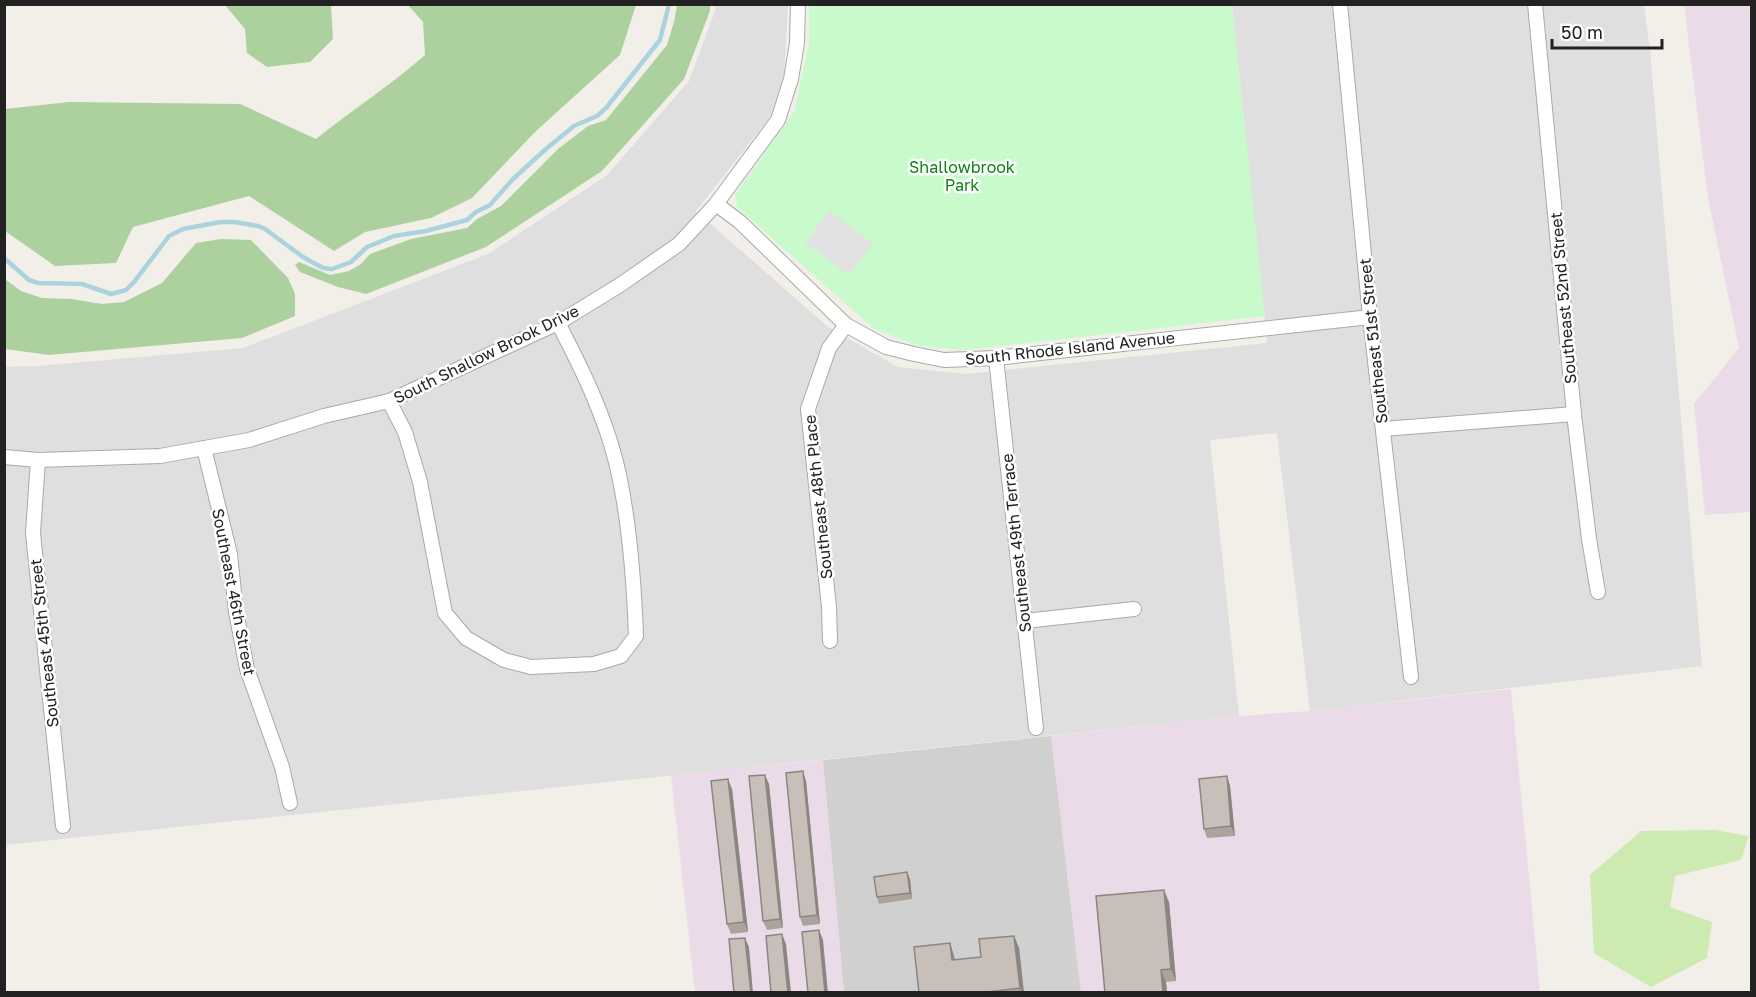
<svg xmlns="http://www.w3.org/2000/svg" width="1756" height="997" font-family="'Golos Text',sans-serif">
  <rect width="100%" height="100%" fill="#f2efe9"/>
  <polygon fill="#e0dfdf" points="715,4 788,5 784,74 770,117 696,211 828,327 898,367 966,374 1267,343 1232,5 1644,5 1650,50 1702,666 1310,711 1277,433 1210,440 1239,716 5,845 4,367 38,366 243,348 488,254 607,175 689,81 715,11"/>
  <g fill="#ebdbe8">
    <polygon points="1684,5 1751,5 1751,512 1705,515 1694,404 1739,348 1708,198"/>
    <polygon points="1511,689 1540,992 1081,992 1051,736 1239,716 1310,711"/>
    <polygon points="823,760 844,992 695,992 671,775"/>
  </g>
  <polygon fill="#d0d0d0" points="1051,736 1081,992 844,992 823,760"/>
  <polygon fill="#cdebb0" points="1715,830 1749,836 1741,860 1675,876 1670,907 1712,922 1707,958 1651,987 1594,953 1590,875 1641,831"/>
  <g fill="#add19e">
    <polygon points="225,5 331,5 333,39 310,62 267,67 247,53 245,29"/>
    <path d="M408,5H636L620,55L535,132L472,198L431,218L365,232L334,251L249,196L133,227L116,263L55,266L5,231V109L69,102L240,104L316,139C352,110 391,85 425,55L423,22Z"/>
    <polygon points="677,5 710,5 710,11 684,79 602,171 486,247 366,294 338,287 300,272 295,265 299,262 330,275 349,271 361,264 370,254 411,239 467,228 477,219 501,206 558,149 588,126 606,120 667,45 674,22"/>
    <polygon points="221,239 251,240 288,278 295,294 295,316 242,338 49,355 5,349 5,279 21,291 42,298 72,299 102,304 124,302 162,283 196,243"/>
  </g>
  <polygon fill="#c8facc" points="809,5 1232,5 1265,316 965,350 919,346 874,329 737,207 735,195 794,112 809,44"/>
  <polygon fill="#e2e2e2" points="829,211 873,243 849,275 805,243"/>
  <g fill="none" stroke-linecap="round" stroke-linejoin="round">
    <polyline stroke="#aad3df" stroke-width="4.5" points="4,258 29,280 38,283 82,284 111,294 126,290 134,282 169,236 183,229 220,222 235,222 258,226 265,229 303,257 323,268 332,269 351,262 367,247 394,236 426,231 467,220 476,212 490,205 513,179 546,149 574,126 597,116 606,108 660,40 669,4"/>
    <g stroke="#a9a9a9" stroke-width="16">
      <g id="minor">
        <polyline points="1340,4 1370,317 1411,677"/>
        <polyline points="1535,4 1574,414 1589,539 1598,592"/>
        <polyline points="716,204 740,222 846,325 886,347 914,354 944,360 996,358 1370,317"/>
        <polyline points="996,358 1036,728"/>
        <path d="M389,401L405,432L420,482L445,613L466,638L504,660L531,667L594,664L621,656L636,636C634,582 629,515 616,462C604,414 581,367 558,323"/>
        <polyline points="1383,429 1574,414"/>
        <polyline points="204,448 230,554 236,612 247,669 282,767 290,803"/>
        <polyline points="4,457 38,460 160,456 249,440 324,416 389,401 558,323 620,285 679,244 716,204 778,120 791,79 797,43 798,4"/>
        <polyline points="38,460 33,533 63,826"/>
        <polyline points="1025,621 1134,609"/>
        <polyline points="830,641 829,607 808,409 829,348 846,325"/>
      </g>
    </g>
    <use href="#minor" stroke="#fff" stroke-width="14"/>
  </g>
  <g fill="#aba49e">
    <polygon points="1227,776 1230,786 1235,836 1207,838 1204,829"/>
    <polygon points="806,781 820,924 803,926 800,917"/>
    <polygon points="769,784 783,928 767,930 763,921"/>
    <polygon points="732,789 748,932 731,934 727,924"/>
    <polygon points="907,872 910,879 912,899 879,904 877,897"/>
    <polygon points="1169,902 1176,981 1166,982 1167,993 1105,993"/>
    <polygon points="1014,936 1019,948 1024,993 919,993 950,943 954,956 955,960 981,957"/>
  </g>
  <g fill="#8b8681">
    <polygon points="803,771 806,781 820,924 817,915"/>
    <polygon points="765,775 769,784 783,928 780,919"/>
    <polygon points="1227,776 1230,786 1235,836 1231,826"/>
    <polygon points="728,779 732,789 748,932 744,922"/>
    <polygon points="907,872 910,879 912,899 910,893"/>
    <polygon points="1164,890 1169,902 1176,981 1171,969"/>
    <polygon points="819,930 823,940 828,993 825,993"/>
    <polygon points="782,934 786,944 791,993 788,993"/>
    <polygon points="1014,936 1019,948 1024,993 1022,993 1020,988"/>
    <polygon points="745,938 749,947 753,993 751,993"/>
    <polygon points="950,943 954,956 956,973 952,960"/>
    <polygon points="1161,970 1166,982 1167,993 1163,993"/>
  </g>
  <g fill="#c7bfb8" stroke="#8b8681" stroke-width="1.5">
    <polygon points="803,771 817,915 800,917 786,773"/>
    <polygon points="765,775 780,919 763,921 749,776"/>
    <polygon points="1227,776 1231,826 1204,829 1199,779"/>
    <polygon points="728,779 744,922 727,924 711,781"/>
    <polygon points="907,872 910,893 877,897 874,877"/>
    <polygon points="1164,890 1171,969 1161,970 1163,993 1105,993 1096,896"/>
    <polygon points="819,930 825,993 808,993 802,932"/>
    <polygon points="782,934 788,993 771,993 766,936"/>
    <polygon points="1014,936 1020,988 987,992 988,993 919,993 914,947 950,943 952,960 981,957 979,939"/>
    <polygon points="745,938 751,993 734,993 729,939"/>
  </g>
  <g text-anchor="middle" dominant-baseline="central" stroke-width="5" stroke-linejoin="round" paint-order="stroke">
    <g font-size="16" fill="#0c8416" stroke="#fff">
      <text x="962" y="167">Shallowbrook<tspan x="962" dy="18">Park</tspan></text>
    </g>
    <g font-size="16" fill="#222" stroke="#fff">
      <text transform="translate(1563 298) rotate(-95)">Southeast 52nd Street</text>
      <text transform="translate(1373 341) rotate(-96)">Southeast 51st Street</text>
      <text transform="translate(1070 348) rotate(-6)">South Rhode Island Avenue</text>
      <text transform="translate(486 354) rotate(-26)">South Shallow Brook Drive</text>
      <text transform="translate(818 497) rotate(-96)">Southeast 48th Place</text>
      <text transform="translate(1016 543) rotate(-96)">Southeast 49th Terrace</text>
      <text transform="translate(234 592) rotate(79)">Southeast 46th Street</text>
      <text transform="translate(44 643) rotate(-96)">Southeast 45th Street</text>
    </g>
  </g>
  <rect width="1756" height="997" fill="none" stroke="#222222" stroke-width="12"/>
  <path d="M1552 39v9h110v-9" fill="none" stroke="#222222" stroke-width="3"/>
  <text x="1561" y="39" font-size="18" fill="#222222" stroke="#ffffff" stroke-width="4.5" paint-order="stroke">50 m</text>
</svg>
